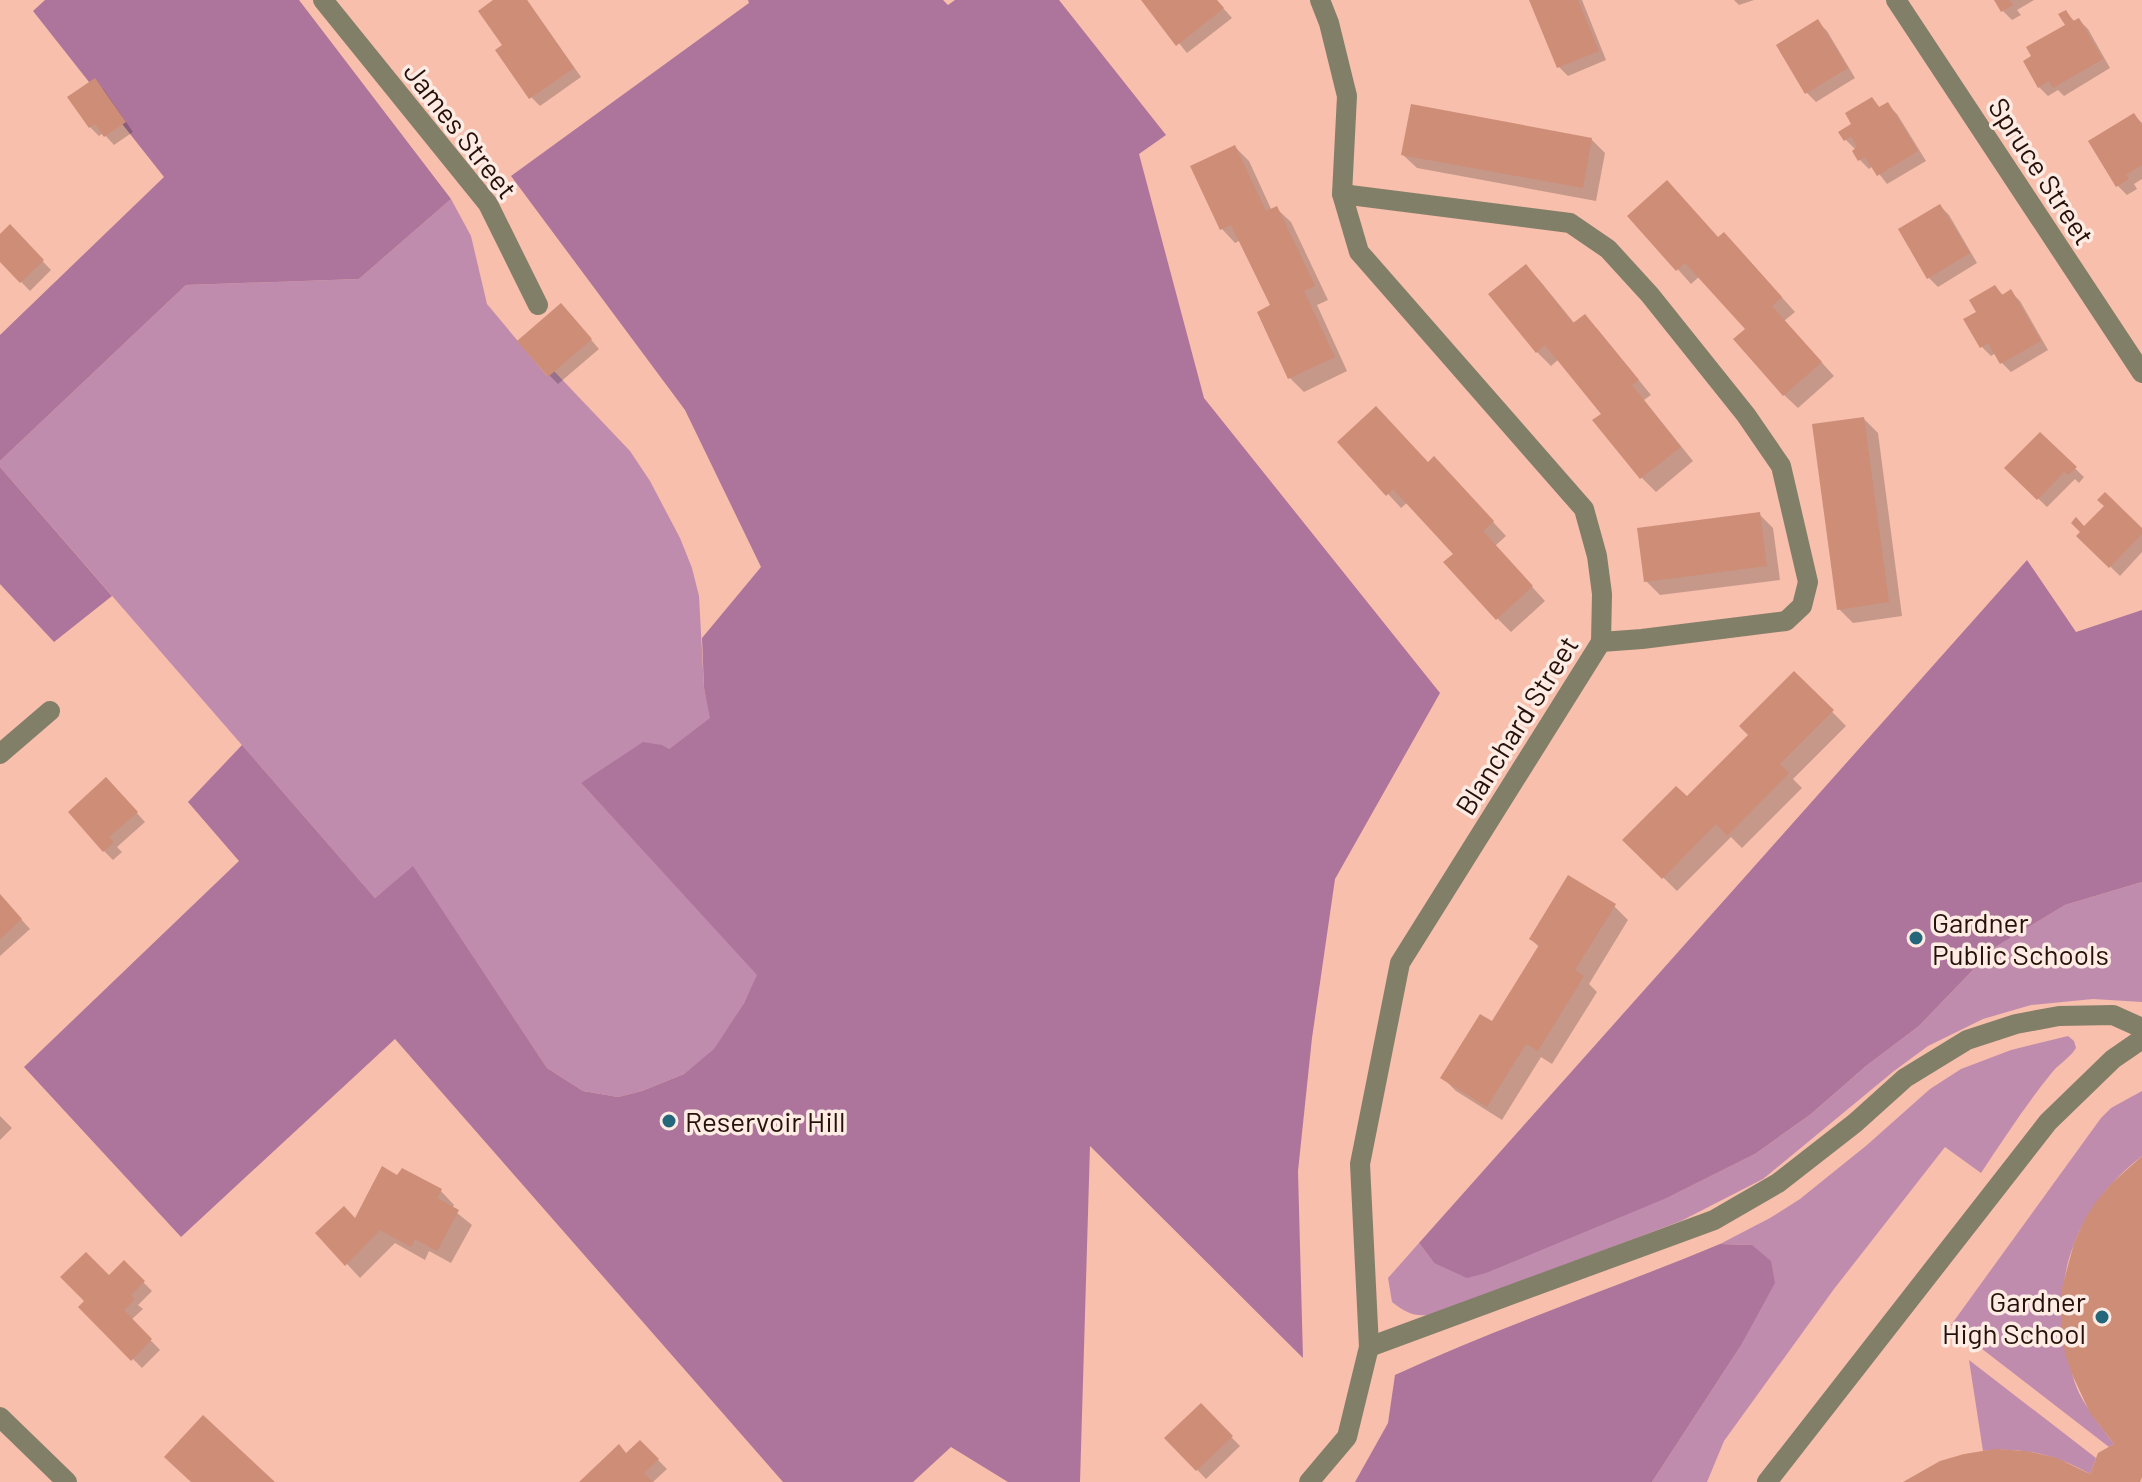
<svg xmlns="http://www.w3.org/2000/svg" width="2142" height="1482" font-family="Barlow,sans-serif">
  <rect width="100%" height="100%" fill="#f8bfac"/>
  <g fill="#c08cae">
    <polygon points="451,199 471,236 487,304 547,376 554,371 630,451 650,481 680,538 692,568 699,596 704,688 711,718 669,749 581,783 758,975 744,1003 714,1050 684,1074 642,1091 618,1097 583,1091 547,1068 413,867 375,898 0,467 0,461 186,285 359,279"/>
    <path d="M2142,882V1002L2093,999L2031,1005L1983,1019L1928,1046L1894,1071L1763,1179L1681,1221L1438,1313C1417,1318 1409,1315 1392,1302L1388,1278L1419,1243L1434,1263L1669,1197L1755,1154L1811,1114L1866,1066L1919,1026L1994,948L2065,905Z"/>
    <path d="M2068,1036L2074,1041L2076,1048C2069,1059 2057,1065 2050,1075C2025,1106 2003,1140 1981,1173L1945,1147L1834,1289L1724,1441L1707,1482H1652L1740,1347L1752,1245L1720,1244L1770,1218L1800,1199L1867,1145L1930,1089L1961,1069L2011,1050Z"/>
    <path d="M2142,1091V1156C2079,1205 2050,1273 2067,1352C2070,1366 2073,1380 2079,1393C2089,1412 2101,1427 2114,1444L2109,1447L1951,1325L2101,1118L2111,1108Z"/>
    <path d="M1969,1360L2096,1458L2090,1474C2058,1455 2020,1446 1983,1451Z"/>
  </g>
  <g fill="#ad759b">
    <polygon points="45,0 299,0 451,199 359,279 186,285 0,461 0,335 164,177 33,11"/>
    <polygon points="748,0 943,0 948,5 955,0 1059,0 1166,135 1139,154 1204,398 1440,693 1335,879 1312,1038 1298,1171 1303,1358 1090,1146 1080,1482 1008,1482 951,1447 913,1482 783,1482 395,1039 181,1237 24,1067 239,861 188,802 242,745 375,898 413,866 547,1068 583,1091 618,1097 642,1091 684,1074 714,1049 744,1003 757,975 581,783 643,742 662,745 669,749 710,718 704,688 702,638 761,567 685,410 511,176 749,3"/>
    <polygon points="0,467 112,596 54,642 0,584"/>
    <polygon points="2027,560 2076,632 2142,610 2142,882 2065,905 1994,948 1919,1026 1866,1066 1811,1114 1755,1154 1669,1197 1486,1273 1467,1278 1434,1263 1419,1243"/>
    <path d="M1720,1244L1752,1245L1771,1261L1775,1283L1740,1347L1652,1482H1355L1388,1423L1395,1375C1501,1326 1612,1289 1720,1244Z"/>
  </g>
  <g fill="#0003">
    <polygon points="497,0 527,0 581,77 540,106 531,97 504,46"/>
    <polygon points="1144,0 1216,0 1232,18 1187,53"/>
    <polygon points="1531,0 1582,0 1606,60 1568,76 1559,67"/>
    <polygon points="1734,0 1754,0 1739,5"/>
    <polygon points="1996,0 2034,0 2017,10 2021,15 2012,20 2003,11"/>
    <polygon points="2066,12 2075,22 2079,20 2088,29 2110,68 2064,96 2058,90 2048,96 2039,87 2068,26"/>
    <polygon points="1818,22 1827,31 1855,78 1816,102 1807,93"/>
    <polygon points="95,81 104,90 133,132 114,145 103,133 99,136 90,127"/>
    <polygon points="1872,99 1881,109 1888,105 1897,114 1926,161 1887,184 1873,166 1869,169 1860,160 1856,150 1845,139"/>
    <polygon points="2134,115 2142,123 2142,179 2134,184 2137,189 2127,195 2118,186"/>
    <polygon points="1591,139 1605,153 1596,201 1417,168 1403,155"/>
    <polygon points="1235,147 1249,161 1272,211 1277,209 1291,222 1328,300 1317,305 1347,371 1304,392 1290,378 1259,313 1272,306 1241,240 1235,243 1222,229"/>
    <polygon points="1940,206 1949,215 1977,263 1938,287 1929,278"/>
    <polygon points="1630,216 1719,239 1738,248 1795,312 1784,321 1834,376 1798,408 1784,395 1747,330 1700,276 1691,284"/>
    <polygon points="10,227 51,270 30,291 0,260 0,236"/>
    <polygon points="1526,267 1540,281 1575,324 1584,316 1598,330 1651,395 1644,400 1693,461 1656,492 1642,478 1595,421 1603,414 1559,359 1551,366 1537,352 1491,295"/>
    <polygon points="1995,287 2004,296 2011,292 2020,301 2048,350 2011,372 2002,363 1996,353 1991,356 1982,347 1979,313"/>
    <polygon points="570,315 599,349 558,384 549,375"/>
    <polygon points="1864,419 1878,433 1902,616 1853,623 1839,609"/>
    <polygon points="2040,435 2084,477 2079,483 2075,479 2047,507 2007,468"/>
    <polygon points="1340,442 1428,464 1448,473 1506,536 1495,546 1545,601 1511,632 1497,618 1456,554 1408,502 1401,508"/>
    <polygon points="1759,514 1773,528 1780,580 1660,595 1646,581"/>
    <polygon points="2085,528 2142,531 2142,552 2120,576 2079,536"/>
    <polygon points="1794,673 1846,726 1793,779 1802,788 1742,848 1731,837 1677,891 1625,840 1687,799 1751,735"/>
    <polygon points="115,789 145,822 117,847 122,852 113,860 104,851"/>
    <polygon points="0,896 30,929 0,956"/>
    <polygon points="1614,906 1628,920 1589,984 1597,992 1552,1064 1541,1057 1502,1120 1456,1091 1443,1078 1492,1024 1540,948 1531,939"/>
    <polygon points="0,1116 12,1128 0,1140"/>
    <polygon points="398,1177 441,1191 454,1205 452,1209 472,1225 451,1263 429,1251 425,1260 395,1243 360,1278 347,1264 356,1220"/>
    <polygon points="124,1263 152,1291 138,1305 143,1309 131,1320 160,1350 142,1368 81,1307"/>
    <polygon points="1201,1406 1240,1446 1206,1479 1167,1438"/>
    <polygon points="640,1442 667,1469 653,1482 582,1482 627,1455"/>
  </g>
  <g fill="#ce8d76">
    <polygon points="493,0 527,0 574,68 529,99 495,50 502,45 478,11"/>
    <polygon points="1141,0 1217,0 1224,8 1176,46"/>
    <polygon points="1529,0 1578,0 1599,51 1557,68"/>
    <polygon points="1994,0 2010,0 2013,5 2001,12"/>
    <polygon points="2066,10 2073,21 2079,18 2103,59 2053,88 2049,81 2038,88 2023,61 2031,56 2026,47 2065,25 2058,14"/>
    <polygon points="1818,19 1848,68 1805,94 1776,45"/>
    <polygon points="95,78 126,122 104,137 95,124 89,128 67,97"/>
    <polygon points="1872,97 1879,107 1888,102 1918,151 1877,176 1865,157 1858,161 1852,151 1857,147 1851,136 1844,141 1838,132 1851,124 1845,113"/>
    <polygon points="1411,104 1592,138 1583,188 1401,155"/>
    <polygon points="2134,113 2142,125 2142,165 2126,175 2129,179 2116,187 2088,141"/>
    <polygon points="1235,145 1266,211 1277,206 1311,277 1315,286 1304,291 1335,357 1288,379 1257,312 1270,305 1231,225 1220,230 1190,166"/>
    <polygon points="1667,180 1718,237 1724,232 1782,297 1772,306 1822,362 1783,396 1733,339 1745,329 1685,263 1676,271 1627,216"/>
    <polygon points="1940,204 1970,253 1927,279 1898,229"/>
    <polygon points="10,224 44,260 20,283 0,262 0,234"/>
    <polygon points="1526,264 1573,323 1585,314 1639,380 1632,385 1681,447 1640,479 1592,420 1601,414 1545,345 1536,353 1488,294"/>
    <polygon points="1995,285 2002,295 2011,289 2041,341 2000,364 1988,343 1980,348 1963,319 1976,312 1969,300"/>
    <polygon points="561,303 592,339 548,377 517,341"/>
    <polygon points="1376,406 1428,462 1434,456 1494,521 1483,531 1533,586 1496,620 1443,562 1453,554 1393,489 1386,496 1337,442"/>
    <polygon points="1864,417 1889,602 1837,610 1812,424"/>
    <polygon points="2040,432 2077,467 2068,475 2064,472 2037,500 2004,468"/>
    <polygon points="2105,492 2142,528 2142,534 2109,568 2076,536 2080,532 2071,523 2076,517 2084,526 2104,506 2097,500"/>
    <polygon points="1760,512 1767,566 1644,582 1637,528"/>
    <polygon points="1794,671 1834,710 1780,764 1789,773 1727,836 1716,824 1662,879 1622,840 1676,786 1687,796 1748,735 1739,726"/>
    <polygon points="106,777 138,812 109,837 114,842 103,852 68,812"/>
    <polygon points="1568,875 1616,904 1575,970 1584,976 1538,1051 1526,1044 1487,1107 1440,1078 1480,1014 1492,1021 1539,945 1529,939"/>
    <polygon points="0,894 22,919 0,939"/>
    <polygon points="2142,1156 2142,1477 2140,1482 1903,1482 1940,1461 1964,1454 1995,1449 2026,1451 2057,1458 2090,1474 2098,1453 2114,1444 2090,1413 2071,1372 2065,1353 2061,1327 2062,1288 2074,1243 2085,1219 2095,1203 2112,1183"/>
    <polygon points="382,1166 397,1175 402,1168 442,1189 437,1198 459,1210 437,1251 415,1239 411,1247 380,1230 345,1266 315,1233 344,1206 355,1218"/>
    <polygon points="86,1252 109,1275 124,1260 145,1281 131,1295 135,1299 124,1310 152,1339 131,1361 78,1307 84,1301 60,1277"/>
    <polygon points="1201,1403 1233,1436 1196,1471 1164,1438"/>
    <polygon points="203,1415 275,1482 191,1482 164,1457"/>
    <polygon points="640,1440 659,1459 644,1473 653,1482 579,1482 619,1444 626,1453"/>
  </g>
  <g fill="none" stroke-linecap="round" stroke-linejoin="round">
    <g stroke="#827f69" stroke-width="20">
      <polyline points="1342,194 1570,223 1608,249 1650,295 1746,415 1781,466 1808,582 1802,606 1786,621 1642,639 1601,642"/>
      <polyline points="1369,1347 1714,1220 1778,1183 1855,1123 1905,1078 1967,1040 2016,1024 2059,1016 2113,1015 2142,1028"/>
      <polyline points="1767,1482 2048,1122 2113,1059 2142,1039"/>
    </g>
    <g stroke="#827f69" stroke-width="20">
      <polyline points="323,0 488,204 538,305"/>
      <polyline points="1896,0 2142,373"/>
      <polyline points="0,754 50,711"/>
      <polyline points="0,1417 67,1482"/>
      <polyline points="1309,1482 1347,1437 1369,1347 1360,1164 1400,963 1601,642 1602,594 1597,556 1584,509 1359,252 1342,194 1347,96 1329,23 1320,0"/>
    </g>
  </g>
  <g fill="#25677a" stroke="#fdebe4" stroke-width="3">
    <circle cx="1916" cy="938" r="8"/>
    <circle cx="669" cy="1121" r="8"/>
    <circle cx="2102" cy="1317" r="8"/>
  </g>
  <g text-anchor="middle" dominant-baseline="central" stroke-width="7" stroke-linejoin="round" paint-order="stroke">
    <g font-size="28" fill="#25110a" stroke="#fdebe4">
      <text transform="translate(461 130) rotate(52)">James Street</text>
      <text transform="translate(2042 171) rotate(57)">Spruce Street</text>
      <text transform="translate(1516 725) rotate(-58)">Blanchard Street</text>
    </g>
    <g font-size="28" fill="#25110a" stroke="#fdebe4" text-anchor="start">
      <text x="1932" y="922">Gardner<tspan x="1932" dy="32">Public Schools</tspan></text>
      <text x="685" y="1121">Reservoir Hill</text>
      <text x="2086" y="1301" text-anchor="end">Gardner<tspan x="2086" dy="32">High School</tspan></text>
    </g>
  </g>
</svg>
